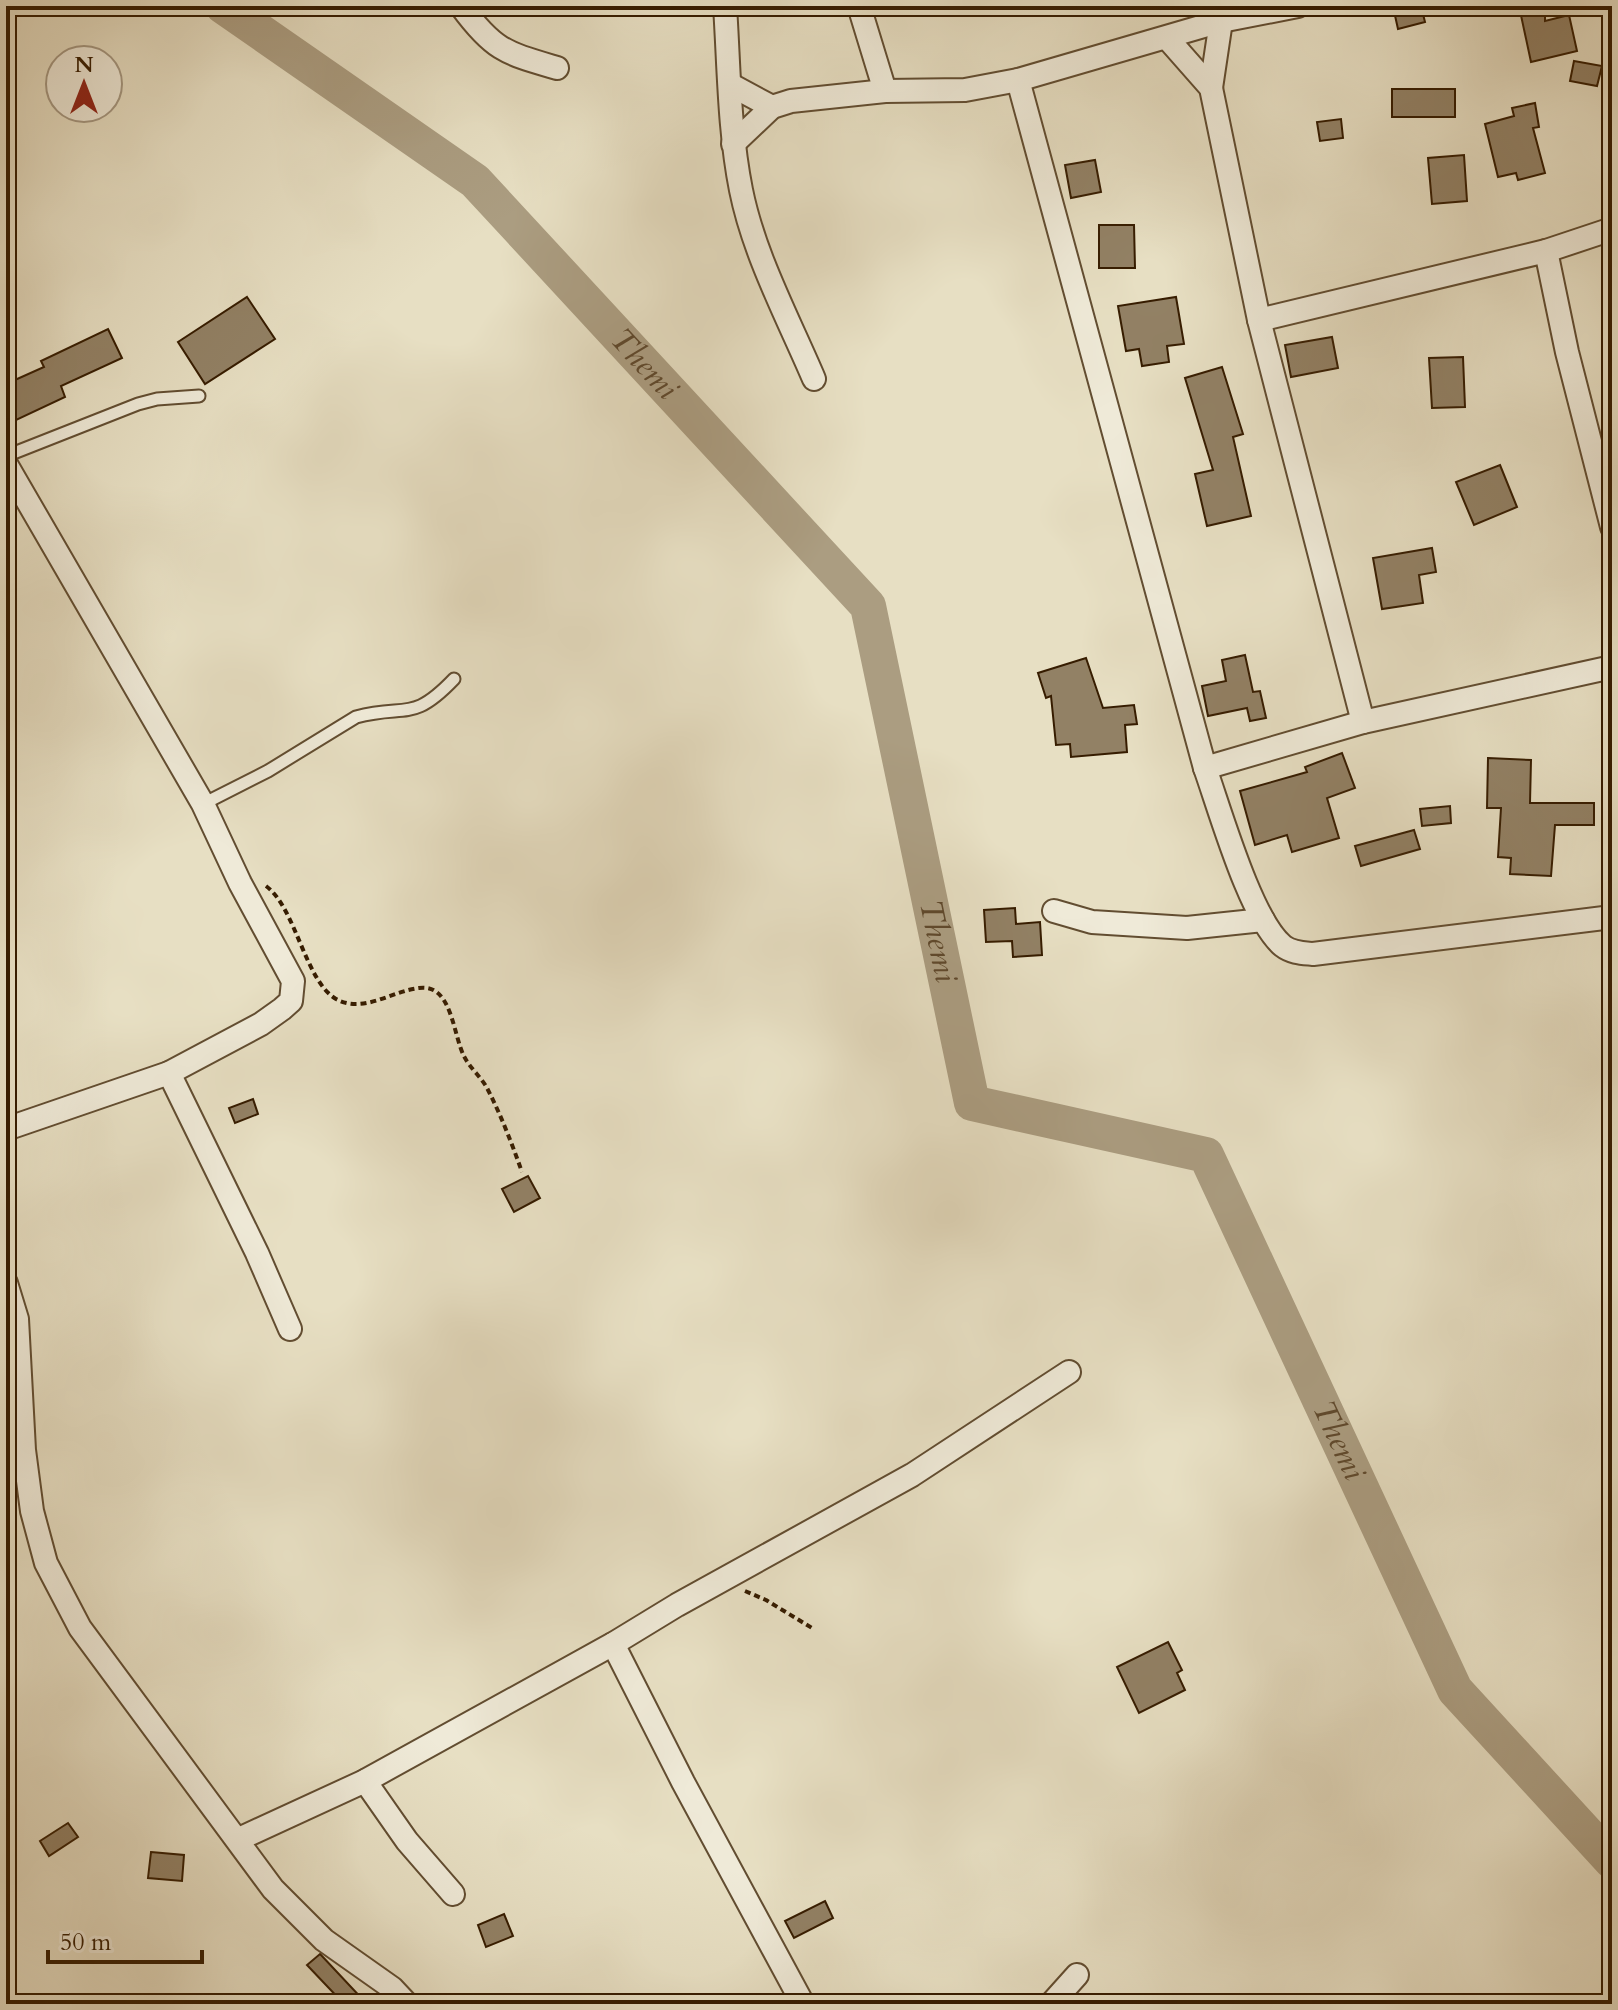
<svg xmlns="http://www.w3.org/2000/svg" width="1618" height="2010" font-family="Cardo,serif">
  <rect width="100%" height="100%" fill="#e7dfc3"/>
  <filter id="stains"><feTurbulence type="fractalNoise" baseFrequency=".0025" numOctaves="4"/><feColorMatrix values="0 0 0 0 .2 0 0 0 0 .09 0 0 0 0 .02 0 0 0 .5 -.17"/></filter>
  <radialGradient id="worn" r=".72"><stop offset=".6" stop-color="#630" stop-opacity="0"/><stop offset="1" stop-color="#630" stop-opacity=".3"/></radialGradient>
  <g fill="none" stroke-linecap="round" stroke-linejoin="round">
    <path stroke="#ab9d81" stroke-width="36" id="s1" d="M223,6L475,181L868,606L972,1103L1206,1155L1455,1690L1612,1861"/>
  </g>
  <g fill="#928165" stroke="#361c00" stroke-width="2">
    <polygon points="1421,6 1425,22 1398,29 1394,11"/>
    <polygon points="1519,6 1545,6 1545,21 1569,15 1577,51 1531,62"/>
    <polygon points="1574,61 1602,66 1597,86 1570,81"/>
    <rect x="1392" y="89" width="63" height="28"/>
    <polygon points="1535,103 1539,127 1533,128 1545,173 1518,180 1516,173 1498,177 1485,124 1514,116 1512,108"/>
    <polygon points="1341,119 1343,138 1320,141 1317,122"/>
    <polygon points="1464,155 1467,201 1432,204 1428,158"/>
    <polygon points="1095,160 1101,192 1071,198 1065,165"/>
    <polygon points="1099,225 1134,225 1135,268 1099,268"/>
    <polygon points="247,297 275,339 205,384 178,342"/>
    <polygon points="1176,297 1184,344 1167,346 1169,362 1142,366 1139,349 1126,351 1118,306"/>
    <polygon points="108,329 122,358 61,386 65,397 14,421 6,404 6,384 44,367 41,361"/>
    <polygon points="1332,337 1338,368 1291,377 1285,345"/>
    <polygon points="1463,357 1465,407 1432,408 1429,358"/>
    <polygon points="1222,367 1243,434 1233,437 1251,516 1207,526 1195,474 1213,470 1185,378"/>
    <polygon points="1500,465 1517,507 1474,525 1456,482"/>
    <polygon points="1432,548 1436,572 1419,575 1423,603 1382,609 1373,558"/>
    <polygon points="1245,655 1253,692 1260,691 1266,718 1250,721 1247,708 1208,716 1202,686 1226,681 1222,660"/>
    <polygon points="1086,658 1103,708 1134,705 1137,724 1125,725 1127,752 1071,757 1070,744 1056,745 1051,696 1046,698 1038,673"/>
    <polygon points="1342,753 1355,788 1327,798 1339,838 1292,852 1287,835 1255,845 1240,791 1307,772 1305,767"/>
    <polygon points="1488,758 1531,760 1530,803 1594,803 1594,825 1555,825 1551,876 1510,874 1511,858 1498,857 1501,808 1487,808"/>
    <polygon points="1450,806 1451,823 1422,826 1420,809"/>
    <polygon points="1414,830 1420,849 1361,866 1355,846"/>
    <polygon points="1015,908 1016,924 1040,922 1042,955 1013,957 1012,941 986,942 984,910"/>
    <polygon points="253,1099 258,1114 235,1123 229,1108"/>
    <polygon points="528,1176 540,1198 514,1212 502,1189"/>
    <polygon points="1168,1642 1182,1670 1177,1673 1185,1690 1139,1713 1117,1667"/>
    <polygon points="68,1823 78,1837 49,1856 40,1841"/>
    <polygon points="151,1852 184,1855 182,1881 148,1878"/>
    <polygon points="825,1901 833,1918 794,1938 785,1921"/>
    <polygon points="504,1914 513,1936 486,1947 478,1925"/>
    <polygon points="320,1954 321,1955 367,2004 344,2004 307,1965"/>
  </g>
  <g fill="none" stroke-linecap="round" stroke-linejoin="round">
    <g stroke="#624d31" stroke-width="15">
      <g id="service">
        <polyline points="6,456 138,404 157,399 199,396"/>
        <path d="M203,804L268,771L356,717C406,703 411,724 454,679"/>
      </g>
    </g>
    <g stroke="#624d31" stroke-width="26">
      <g id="minor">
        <path d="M461,6C494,51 506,53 557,68"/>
        <path d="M725,6C729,67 729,130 741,190C754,255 788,318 814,379"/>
        <polyline points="859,6 885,91"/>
        <polyline points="1167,38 1211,88 1259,320 1363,722"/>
        <path d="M1018,80L1205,768C1220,810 1251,920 1283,946C1292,953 1303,953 1313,954L1612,917"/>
        <polyline points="731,85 772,107"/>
        <polyline points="1211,88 1221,21"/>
        <polyline points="733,144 772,107 791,101 885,91 965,90 1018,80 1221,21 1298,6"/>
        <polyline points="1546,251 1567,352 1612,527"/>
        <polyline points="1259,320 1546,251 1612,229"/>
        <polyline points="6,464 203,804 240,883 293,981 291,1001 282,1009 261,1024 169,1073 6,1129"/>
        <polyline points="1205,768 1363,722 1612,667"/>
        <polyline points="1054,911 1092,922 1187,928 1263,920"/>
        <polyline points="169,1073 257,1253 290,1329"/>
        <polyline points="6,1283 17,1319 24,1450 32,1511 46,1563 80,1628 273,1889 324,1940 392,1988 407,2004"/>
        <polyline points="613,1644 683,1782 803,2004"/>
        <polyline points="365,1781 407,1841 453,1894"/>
        <polyline points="239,1839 365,1781 613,1644 677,1605 912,1475 1069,1372"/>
        <polyline points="1051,2004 1077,1975"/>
      </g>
    </g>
    <g stroke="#361c00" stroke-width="4" stroke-dasharray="6 4" stroke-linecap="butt">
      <path d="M266,886C296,908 305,981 336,999C363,1014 392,991 419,988C453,983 453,1038 465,1058C471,1069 481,1077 487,1088C501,1115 512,1144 522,1172"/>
      <polyline points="745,1591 766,1600 812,1628"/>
    </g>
    <use href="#service" stroke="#efead8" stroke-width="11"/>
    <use href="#minor" stroke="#efead8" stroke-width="22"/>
  </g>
  <g text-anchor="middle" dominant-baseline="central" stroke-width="8" stroke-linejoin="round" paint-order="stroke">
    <g font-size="32" font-style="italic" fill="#5f492d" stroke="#efead8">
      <text stroke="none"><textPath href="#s1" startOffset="556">Themi</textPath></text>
      <text stroke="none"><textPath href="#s1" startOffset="1228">Themi</textPath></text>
      <text stroke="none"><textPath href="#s1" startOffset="1948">Themi</textPath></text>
    </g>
  </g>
  <rect width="1618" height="2010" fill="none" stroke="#e7dfc3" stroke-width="32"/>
  <rect x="8" y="8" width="1602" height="1994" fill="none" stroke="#361c00" stroke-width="4"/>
  <rect x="16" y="16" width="1586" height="1978" fill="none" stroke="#361c00" stroke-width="2"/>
  <g transform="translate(84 84)"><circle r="38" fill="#efead8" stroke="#a59882" stroke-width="2"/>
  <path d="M0-6L14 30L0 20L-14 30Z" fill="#8f2418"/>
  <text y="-12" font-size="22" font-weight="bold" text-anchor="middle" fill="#361c00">N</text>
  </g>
  <path d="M48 1950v12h154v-12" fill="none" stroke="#361c00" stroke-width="4"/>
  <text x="60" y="1950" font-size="24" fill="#361c00" stroke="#efead8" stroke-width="6" paint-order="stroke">50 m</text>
  <rect width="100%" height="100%" filter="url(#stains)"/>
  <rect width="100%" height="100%" fill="url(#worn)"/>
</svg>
